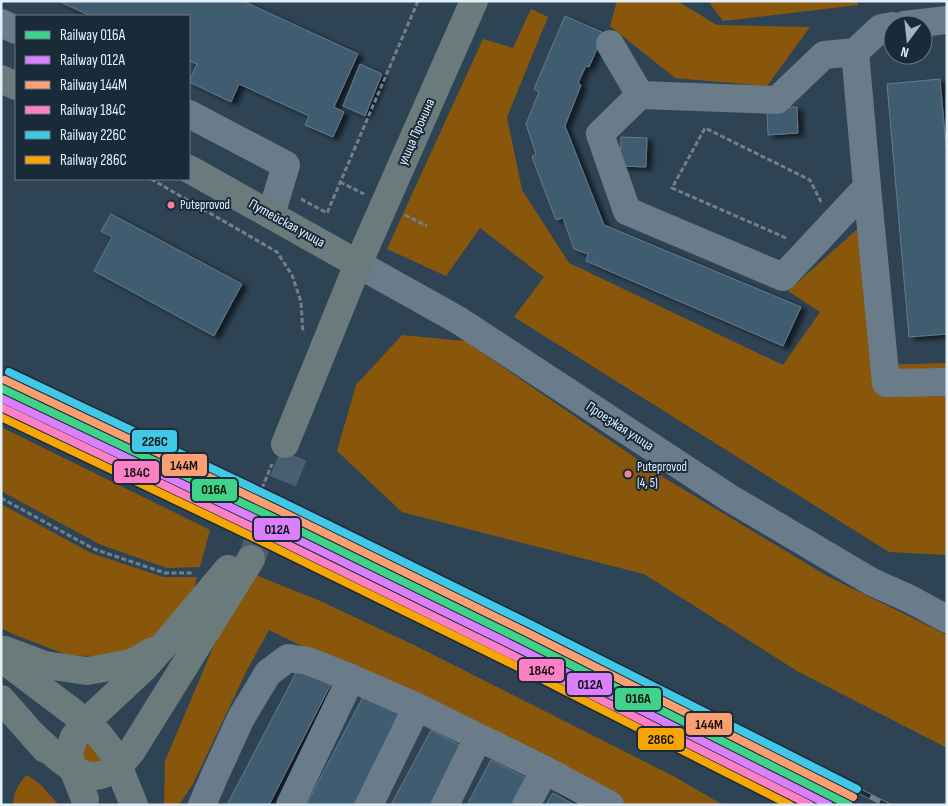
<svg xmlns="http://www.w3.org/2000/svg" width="948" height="806" font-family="'Sofia Sans Condensed',sans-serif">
  <defs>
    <filter id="shadow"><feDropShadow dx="5.5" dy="3" stdDeviation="2.5" flood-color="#0009"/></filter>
  </defs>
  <rect width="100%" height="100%" fill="#2e4455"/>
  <g fill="#88570b">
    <polygon points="617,1 677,1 717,25 810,27 767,86 675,78 610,26"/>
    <polygon points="708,1 858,1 858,5 723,21"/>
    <polygon points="531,9 548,17 507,117 522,190 569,263 783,365 820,312 788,291 862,225 877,365 947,363 947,555 889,552 514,317 544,277 480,228 446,276 387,249 483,39 513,48"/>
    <polygon points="402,335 465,341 663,477 827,576 947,635 947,748 797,671 644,574 402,512 337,451 356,385"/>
    <polygon points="1,427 210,530 200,567 167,568 99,544 1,491"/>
    <polygon points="1,504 91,553 163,577 197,577 194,590 149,642 109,657 68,655 15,635 1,628"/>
    <polygon points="253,574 318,600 414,645 675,777 723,805 602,805 376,682 269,630 247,670 193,784 179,805 164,805 165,761 223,624"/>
    <polygon points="89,742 102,756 99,763 86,767 78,750 83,745"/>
    <path d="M27,775L39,783L59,805H13C13,793 19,782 27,775Z"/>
  </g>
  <g fill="#405c71" stroke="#677988" filter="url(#shadow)">
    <polygon points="58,1 243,1 358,54 334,107 344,112 333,137 305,125 309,116 239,84 231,102 189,82 197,64 189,61 189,16 91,16"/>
    <polygon points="565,16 604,33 589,67 586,66 578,83 581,85 565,126 604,225 801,307 783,346 586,261 588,254 574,249 563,218 556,220 532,157 536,154 526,124 539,92 534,89"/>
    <polygon points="360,64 382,74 365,116 343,106"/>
    <polygon points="940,79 947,157 947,334 909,337 887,84"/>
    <polygon points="797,107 798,133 768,135 767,108"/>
    <polygon points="621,137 647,138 646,167 620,166"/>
    <polygon points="111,214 242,284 214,336 94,271 112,237 101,231"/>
    <polygon points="298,669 331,684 269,805 227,805"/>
    <polygon points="364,695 402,715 354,805 306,805"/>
    <polygon points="431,730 465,748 435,805 391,805"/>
    <polygon points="491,760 528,779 515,805 467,805"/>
    <polygon points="553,793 575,805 546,805"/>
  </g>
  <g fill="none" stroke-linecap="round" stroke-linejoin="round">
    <polyline stroke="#495e6e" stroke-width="28" stroke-dasharray="28 14" stroke-linecap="butt" points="251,559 297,447"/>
    <g stroke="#71808b" stroke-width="3" stroke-dasharray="5 2.5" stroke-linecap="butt">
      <polyline points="151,179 277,252 292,275 301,302 303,333"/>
      <polyline points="340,182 364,194"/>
      <polyline points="301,199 327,213 418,1"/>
      <polyline points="405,215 427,226"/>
      <polyline points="786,238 672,188 705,128 810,180 821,202"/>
      <polyline points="1,498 94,549 165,573 192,573"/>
      <polyline points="242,537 272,464"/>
    </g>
    <g stroke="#6a7b89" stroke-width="28">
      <polyline points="1,23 16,30"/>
      <polyline points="904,25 947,20"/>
      <polyline points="610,44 640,95"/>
      <polygon points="855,52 867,187 783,277 627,211 600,134 640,95 777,100 824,55"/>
      <polyline points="855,52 881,28 893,26"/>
      <polyline points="189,114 286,165 271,215"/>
      <polyline points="867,187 886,383 947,382"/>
      <polyline points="358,264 458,320 728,497 872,582 910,599 947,619"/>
      <polyline points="202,805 214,777 241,718 268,673 288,658 308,661 351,678 417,707 545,770 610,805"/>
      <polyline points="290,805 351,678"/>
      <polyline points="369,805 417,707"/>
      <polyline points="445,805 478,738"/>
      <polyline points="526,805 545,770"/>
    </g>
    <g stroke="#6b7b7b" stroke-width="28">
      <polyline points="1,79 16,86"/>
      <polyline points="189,169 358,264"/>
      <polyline points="285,444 358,264 474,1"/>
      <polyline points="5,650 45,665 87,671 132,663 153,651"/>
      <polyline points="1,658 86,722 100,736 113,753 134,805"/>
      <polyline points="1,699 45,749"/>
      <path d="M33,735C47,748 75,776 93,776C102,776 112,771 118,766C123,762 127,756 131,752L251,559"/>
      <polyline points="85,799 73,769 69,754 74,737 86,722 144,668 165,644 228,569"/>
    </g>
    <g stroke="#6f7f8b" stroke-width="5.5">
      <polyline id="rail" points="527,622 887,805"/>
    </g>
    <use href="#rail" stroke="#192a39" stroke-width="4" stroke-dasharray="11" stroke-linecap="butt"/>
    <g stroke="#192a39" stroke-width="11">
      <polyline id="rail-1" points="1,388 270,516 524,641 849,805"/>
    </g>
    <g stroke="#192a39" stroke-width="11">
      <polyline id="rail-2" points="1,398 266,524 520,649 829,805"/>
    </g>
    <g stroke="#192a39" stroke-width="11">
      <polyline id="rail-3" points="5,380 274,508 528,633 853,797"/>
    </g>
    <g stroke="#192a39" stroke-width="11">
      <polyline id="rail-4" points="1,407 262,532 516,657 810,805"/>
    </g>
    <g stroke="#192a39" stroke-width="11">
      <polyline id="rail-5" points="9,372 278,500 532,625 857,789"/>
    </g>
    <g stroke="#192a39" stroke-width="11">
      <polyline id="rail-6" points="1,417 259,540 512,664 790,805"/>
    </g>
    <use href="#rail-1" stroke="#40d288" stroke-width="8"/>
    <use href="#rail-2" stroke="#d880ff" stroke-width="8"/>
    <use href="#rail-3" stroke="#fd9f72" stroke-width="8"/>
    <use href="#rail-4" stroke="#ff80c5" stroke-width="8"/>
    <use href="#rail-5" stroke="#40c8e6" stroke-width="8"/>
    <use href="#rail-6" stroke="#f7a600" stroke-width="8"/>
  </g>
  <g fill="#ff8098" stroke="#192a39" stroke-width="2">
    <circle cx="171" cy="205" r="4.5"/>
    <circle cx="628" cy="474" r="4.5"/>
  </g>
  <g text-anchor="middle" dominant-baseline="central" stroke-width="4" stroke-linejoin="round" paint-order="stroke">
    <g font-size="13" fill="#e3f0fc" stroke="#192a39" text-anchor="start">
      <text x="180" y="205">Puteprovod</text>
      <text x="637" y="467">Puteprovod<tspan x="637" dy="16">(4, 5)</tspan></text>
    </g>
    <g font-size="14" fill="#e3f0fc" stroke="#192a39">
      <text transform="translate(416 132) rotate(-66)">улица Пронина</text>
      <text transform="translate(287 223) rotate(29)">Путейская улица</text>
      <text transform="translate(620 426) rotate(33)">Проезжая улица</text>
    </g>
  </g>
  <g stroke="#192a39" stroke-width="2">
    <rect x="131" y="429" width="47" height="24" rx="5" fill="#40c8e6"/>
    <rect x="161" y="453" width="47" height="24" rx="5" fill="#fd9f72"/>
    <rect x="113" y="460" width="47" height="24" rx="5" fill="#ff80c5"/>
    <rect x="191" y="478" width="47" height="24" rx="5" fill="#40d288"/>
    <rect x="253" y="517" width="48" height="24" rx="5" fill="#d880ff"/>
    <rect x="518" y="658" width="47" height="24" rx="5" fill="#ff80c5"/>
    <rect x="566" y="672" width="47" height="24" rx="5" fill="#d880ff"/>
    <rect x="614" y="687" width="48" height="24" rx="5" fill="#40d288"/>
    <rect x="685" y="712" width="48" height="24" rx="5" fill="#fd9f72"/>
    <rect x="637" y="727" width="48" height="24" rx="5" fill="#f7a600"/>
  </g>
  <g font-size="14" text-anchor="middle" font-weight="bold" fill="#111">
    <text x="155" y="446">226С</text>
    <text x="184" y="470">144М</text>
    <text x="137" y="477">184С</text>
    <text x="214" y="494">016А</text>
    <text x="277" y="534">012А</text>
    <text x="542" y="675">184С</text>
    <text x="590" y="689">012А</text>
    <text x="638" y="703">016А</text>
    <text x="709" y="729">144М</text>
    <text x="661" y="744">286С</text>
  </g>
  <rect width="948" height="806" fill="none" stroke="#e3f0fc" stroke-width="5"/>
  <rect x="15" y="15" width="175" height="165" fill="#192a39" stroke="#6a7987"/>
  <rect x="25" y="31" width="25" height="8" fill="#40d288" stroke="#6a7987"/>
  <text x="60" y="40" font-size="15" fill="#e3f0fc">Railway 016А</text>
  <rect x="25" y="56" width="25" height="8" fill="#d880ff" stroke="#6a7987"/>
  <text x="60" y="65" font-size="15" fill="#e3f0fc">Railway 012А</text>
  <rect x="25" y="81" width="25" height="8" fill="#fd9f72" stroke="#6a7987"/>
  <text x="60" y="90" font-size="15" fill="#e3f0fc">Railway 144М</text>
  <rect x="25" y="106" width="25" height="8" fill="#ff80c5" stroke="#6a7987"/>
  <text x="60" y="115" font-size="15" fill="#e3f0fc">Railway 184С</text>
  <rect x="25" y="131" width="25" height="8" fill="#40c8e6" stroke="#6a7987"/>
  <text x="60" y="140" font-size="15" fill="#e3f0fc">Railway 226С</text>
  <rect x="25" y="156" width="25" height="8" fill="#f7a600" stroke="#6a7987"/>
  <text x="60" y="165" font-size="15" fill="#e3f0fc">Railway 286С</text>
  <g transform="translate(908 40) rotate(195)"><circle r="24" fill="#192a39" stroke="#6a7987"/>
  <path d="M0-4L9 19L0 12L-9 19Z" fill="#a4b4c2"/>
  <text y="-8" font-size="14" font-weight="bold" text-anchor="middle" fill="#e3f0fc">N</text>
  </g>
</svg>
